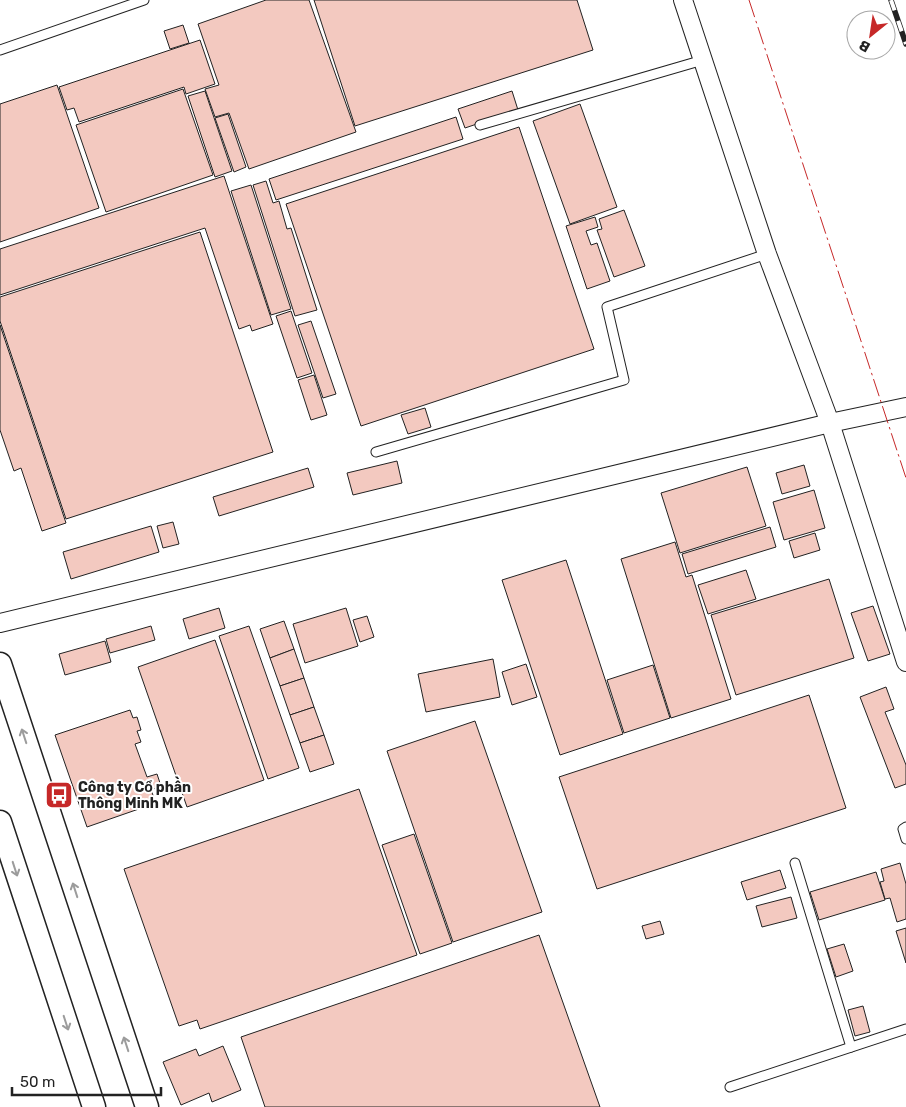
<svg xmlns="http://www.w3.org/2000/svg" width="906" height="1107" font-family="Rubik,sans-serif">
  <rect width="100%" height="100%" fill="#fff"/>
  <g fill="#f3c9c0" stroke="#222">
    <polygon points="266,0 309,0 356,132 249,169 229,113 215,117 205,89 219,85 198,24"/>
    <polygon points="314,0 577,0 593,50 355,126"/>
    <polygon points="183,25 189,43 170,49 164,31"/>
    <polygon points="200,40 215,84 186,94 184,87 79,122 74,108 67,110 59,87"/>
    <polygon points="57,85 99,208 0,242 0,104"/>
    <polygon points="183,89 213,175 106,212 76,125"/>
    <polygon points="205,91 232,171 215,177 188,96"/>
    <polygon points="512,91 518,110 465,128 458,109"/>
    <polygon points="580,104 617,207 570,224 533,121"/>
    <polygon points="228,114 246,167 234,172 215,118"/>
    <polygon points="456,117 463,139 276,200 269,179"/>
    <polygon points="519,127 594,349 361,426 286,204"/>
    <polygon points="224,176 273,324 252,331 250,325 239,329 205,228 0,295 0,249"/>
    <polygon points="266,181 273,203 279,201 287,229 291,228 317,310 295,316 253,185"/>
    <polygon points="251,185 291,309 271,315 231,191"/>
    <polygon points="624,210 645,266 614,277 597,230 602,229 599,219"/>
    <polygon points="595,217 598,227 586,231 591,245 597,243 610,281 587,289 566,226"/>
    <polygon points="200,232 273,452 66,519 0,321 0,297"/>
    <polygon points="291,311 312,373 297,378 276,316"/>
    <polygon points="311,321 336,394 323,398 298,325"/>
    <polygon points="0,325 66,523 42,531 21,468 14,471 0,430"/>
    <polygon points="314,375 327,415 311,420 298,380"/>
    <polygon points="425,408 431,427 408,434 401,415"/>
    <polygon points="397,461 402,483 353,495 347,473"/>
    <polygon points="804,465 810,486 782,494 776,473"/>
    <polygon points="747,467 766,526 680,553 661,493"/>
    <polygon points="308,468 314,487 219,516 213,497"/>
    <polygon points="814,490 825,528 784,540 773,502"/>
    <polygon points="173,522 179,544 163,548 157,526"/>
    <polygon points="151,526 159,552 71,579 63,552"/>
    <polygon points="770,527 776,547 688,574 682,554"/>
    <polygon points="815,533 820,550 794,558 789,541"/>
    <polygon points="675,542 686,577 692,575 731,699 671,718 621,559"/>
    <polygon points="566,560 623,734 560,755 502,580"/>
    <polygon points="746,570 756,599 708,614 698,585"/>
    <polygon points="829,579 854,658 736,695 711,615"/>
    <polygon points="873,606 890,654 868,661 851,613"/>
    <polygon points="219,608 225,628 189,639 183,619"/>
    <polygon points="346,608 358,646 305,663 293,624"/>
    <polygon points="367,616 374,637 360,642 353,620"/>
    <polygon points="284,621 294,649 270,658 260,629"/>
    <polygon points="151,626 155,640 110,653 106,639"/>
    <polygon points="249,626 299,768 268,779 219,636"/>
    <polygon points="215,640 264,780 187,807 138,667"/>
    <polygon points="105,641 111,662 65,675 59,654"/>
    <polygon points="294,649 304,678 280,686 270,658"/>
    <polygon points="493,659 500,697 426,712 418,674"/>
    <polygon points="526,664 537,697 512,705 502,672"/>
    <polygon points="653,665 670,718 624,733 607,680"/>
    <polygon points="304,678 314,707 290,715 280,686"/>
    <polygon points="886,687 894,709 885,712 906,765 906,784 895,788 860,697"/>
    <polygon points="809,695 846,808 597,889 559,777"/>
    <polygon points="314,707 324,735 300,743 290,715"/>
    <polygon points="130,710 133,718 137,717 141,730 137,731 141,742 135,744 147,777 157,774 161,786 151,790 156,803 87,827 55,735"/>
    <polygon points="475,721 542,912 453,942 387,751"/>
    <polygon points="324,735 334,764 310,772 300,743"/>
    <polygon points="359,789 417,955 200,1029 197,1020 179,1026 124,869"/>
    <polygon points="414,834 452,943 420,954 382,845"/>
    <polygon points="900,863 906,884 906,919 897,922 890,898 885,899 880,882 884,881 881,869"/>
    <polygon points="780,870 786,888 747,900 741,882"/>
    <polygon points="876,872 885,900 819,920 810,892"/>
    <polygon points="791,897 797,918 762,927 756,906"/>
    <polygon points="660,921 664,934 646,939 642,926"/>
    <polygon points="906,928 906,963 896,931"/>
    <polygon points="539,935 600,1107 265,1107 241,1037"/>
    <polygon points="844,944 853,971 836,977 827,949"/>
    <polygon points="863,1006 870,1032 855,1036 848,1010"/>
    <polygon points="223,1046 241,1090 212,1102 209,1093 181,1105 163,1062 196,1049 199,1056"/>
  </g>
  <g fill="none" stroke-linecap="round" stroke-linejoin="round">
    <g stroke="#222" stroke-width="11">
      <g id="service">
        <polyline points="0,50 144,0"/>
        <polyline points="480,125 703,60"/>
        <polyline points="376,452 624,380 607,307 767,254"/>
        <polyline points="906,827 903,829 906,839"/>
        <polyline points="795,863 851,1047"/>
        <polyline points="730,1087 906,1029"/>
      </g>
    </g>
    <g stroke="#222" stroke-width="20">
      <g id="minor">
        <polyline points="683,0 767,254 830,423 906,662"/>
        <polyline points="0,623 830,423 906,407"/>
      </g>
    </g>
    <g stroke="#222" stroke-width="25">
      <g id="tertiary">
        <polyline points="0,664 147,1107"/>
        <polyline points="0,822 94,1107"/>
      </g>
    </g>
    <use href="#service" stroke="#fff" stroke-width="9"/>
    <use href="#minor" stroke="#fff" stroke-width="18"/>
    <use href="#tertiary" stroke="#fff" stroke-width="22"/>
    <g stroke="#222" stroke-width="5.5">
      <polyline id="rail" points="891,0 906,44"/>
    </g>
    <use href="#rail" stroke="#fff" stroke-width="4" stroke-dasharray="11" stroke-linecap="butt"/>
    <polyline stroke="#c62828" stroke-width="1" stroke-dasharray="18 4 2.5 4" stroke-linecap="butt" points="749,0 906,478"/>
  </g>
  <defs><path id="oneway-shaft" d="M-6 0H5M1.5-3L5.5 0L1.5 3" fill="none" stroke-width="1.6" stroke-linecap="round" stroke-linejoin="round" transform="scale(1.25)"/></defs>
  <g stroke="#9c9c9c">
    <use href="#oneway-shaft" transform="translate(24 736) rotate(-108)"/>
    <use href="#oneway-shaft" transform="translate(15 869) rotate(72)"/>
    <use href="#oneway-shaft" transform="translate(75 890) rotate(-108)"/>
    <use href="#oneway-shaft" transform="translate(66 1023) rotate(72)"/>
    <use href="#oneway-shaft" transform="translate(126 1044) rotate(-108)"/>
  </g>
  <defs>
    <g id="bus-square" transform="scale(1.4375)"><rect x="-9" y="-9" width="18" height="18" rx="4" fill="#c62828" stroke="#fff"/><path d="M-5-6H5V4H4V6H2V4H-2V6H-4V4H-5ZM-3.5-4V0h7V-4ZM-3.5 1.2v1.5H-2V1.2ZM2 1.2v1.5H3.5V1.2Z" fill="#fff"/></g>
  </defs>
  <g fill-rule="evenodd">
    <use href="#bus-square" x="59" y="795"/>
  </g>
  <g text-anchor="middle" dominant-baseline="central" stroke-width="4" stroke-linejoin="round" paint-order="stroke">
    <g font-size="14" font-weight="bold" fill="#222" stroke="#fff" text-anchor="start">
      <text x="78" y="787">Công ty Cổ phần<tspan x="78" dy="16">Thông Minh MK</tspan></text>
    </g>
  </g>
  <g transform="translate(871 35) rotate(210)"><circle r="24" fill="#ffffff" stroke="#a7a7a7"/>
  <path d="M0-4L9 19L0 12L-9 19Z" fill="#c62828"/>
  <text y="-8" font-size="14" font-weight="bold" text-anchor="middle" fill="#222222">B</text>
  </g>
  <path d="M12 1087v8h149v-8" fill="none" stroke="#222222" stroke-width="2.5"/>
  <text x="20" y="1087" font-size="15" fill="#222222" stroke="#ffffff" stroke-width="4" paint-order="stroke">50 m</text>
</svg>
